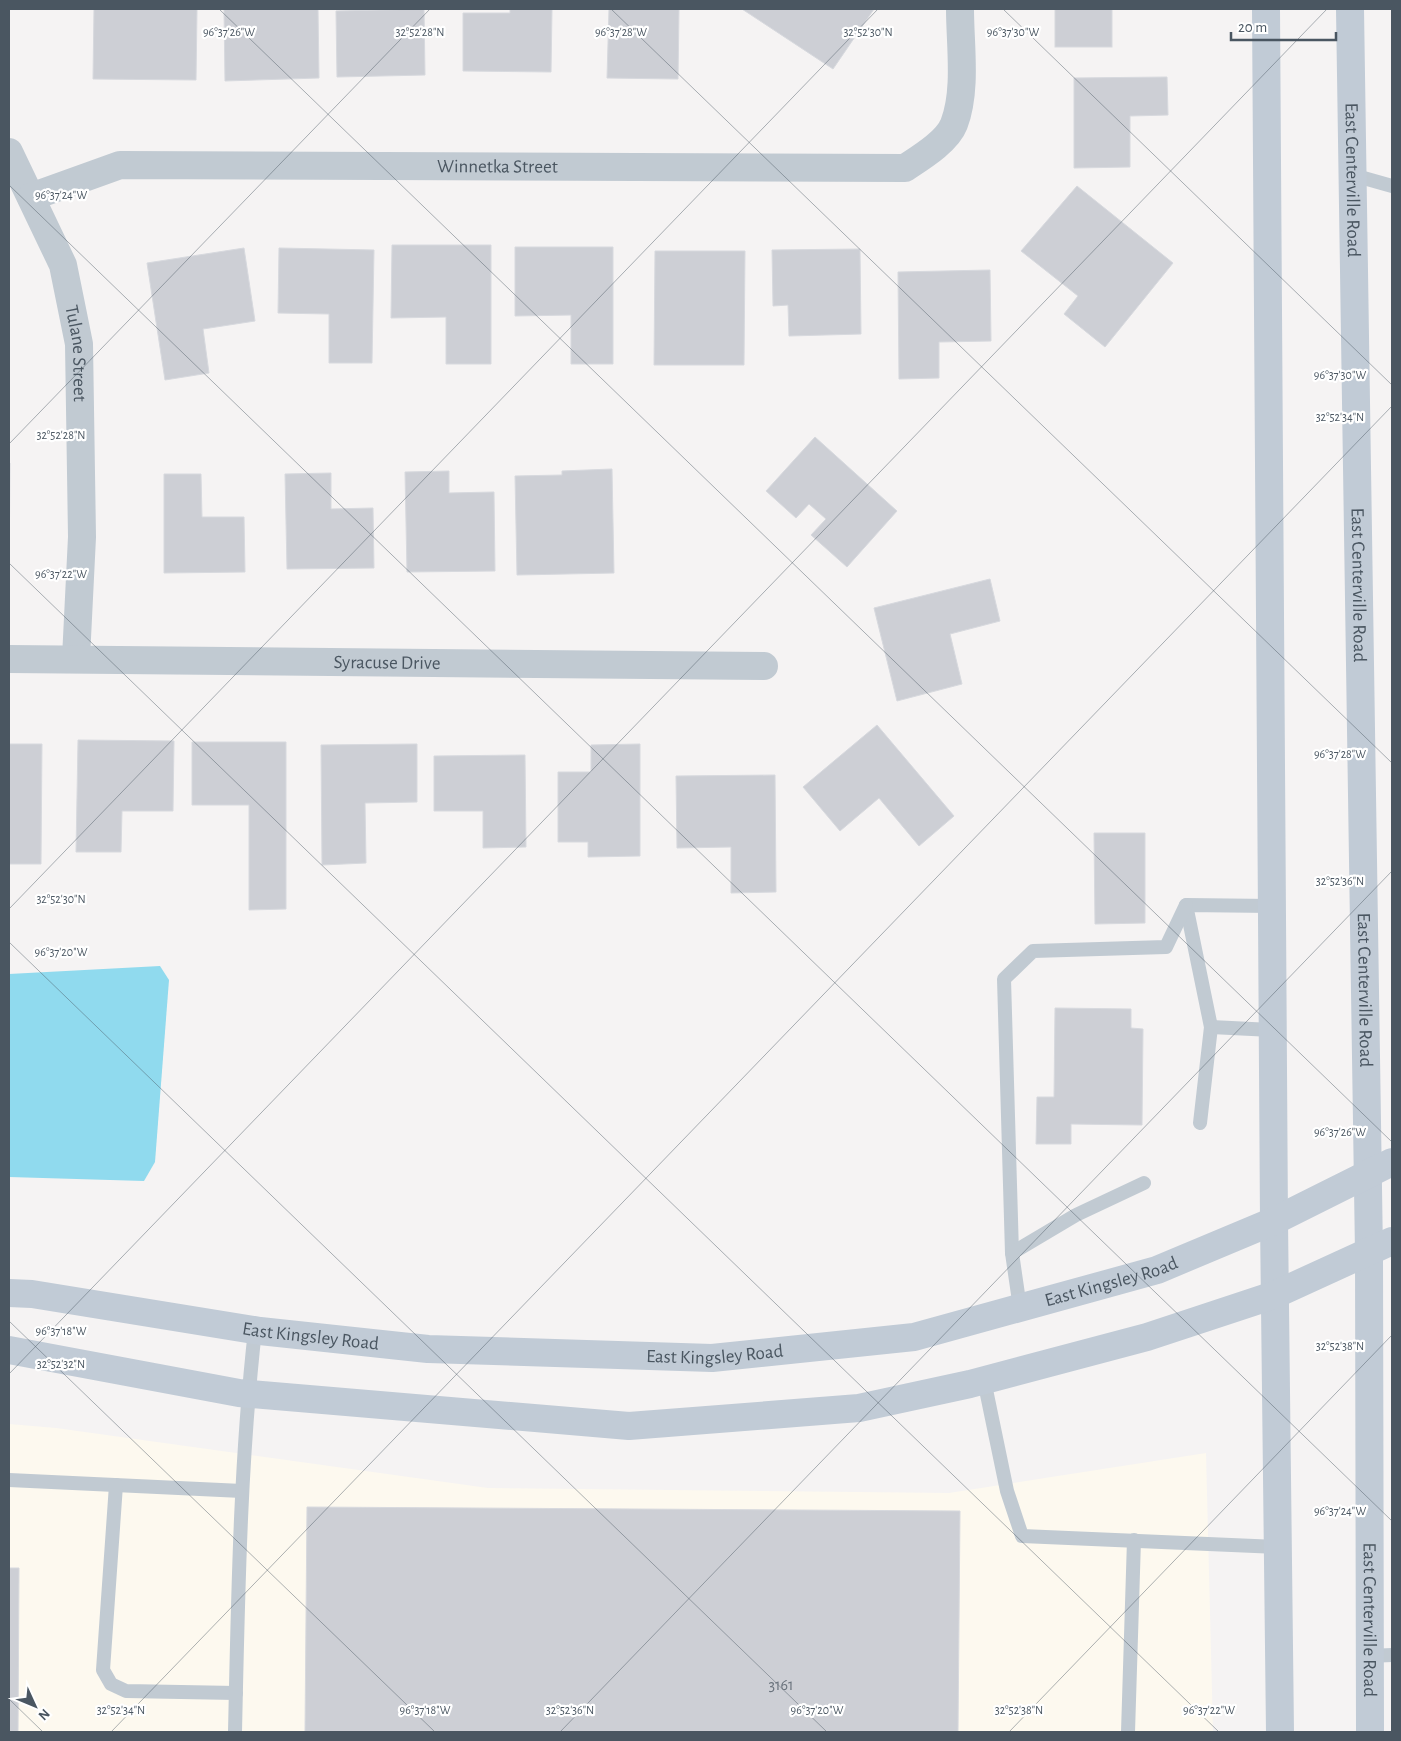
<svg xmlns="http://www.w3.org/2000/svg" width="1401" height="1741" font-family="'Alegreya Sans',sans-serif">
  <rect width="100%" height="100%" fill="#f5f3f3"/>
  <polygon fill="#fdf9ef" points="9,1424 56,1428 488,1488 949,1493 1206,1453 1213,1732 9,1732"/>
  <polygon fill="#90daee" points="160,966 169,980 155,1162 144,1181 9,1177 9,974"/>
  <g fill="#cdcfd5" stroke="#d7d9de">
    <polygon points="94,9 197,9 196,80 93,79"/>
    <polygon points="224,9 318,9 319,78 225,81"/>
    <polygon points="424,9 425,75 337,77 336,11"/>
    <polygon points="510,9 552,9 551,72 463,71 463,13 510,13"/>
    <polygon points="609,9 679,9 678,79 607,78"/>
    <polygon points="742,9 874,9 833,69"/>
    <rect x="1055" y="9" width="57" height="38"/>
    <polygon points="1167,77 1168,115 1130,116 1130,167 1074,168 1074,78"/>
    <polygon points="1077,186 1173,263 1105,347 1064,314 1078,296 1021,251"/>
    <polygon points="392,245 491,245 491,364 446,364 446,317 391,318"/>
    <polygon points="515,247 613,247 613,364 571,364 571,315 515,316"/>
    <polygon points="244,248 255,321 203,329 209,373 165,380 147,263"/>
    <polygon points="279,248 374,250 372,363 329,363 329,314 278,313"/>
    <polygon points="860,249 861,334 789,336 788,305 773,306 772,250"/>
    <polygon points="655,251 745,251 744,365 654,365"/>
    <polygon points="990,270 991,341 939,342 939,378 899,379 898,272"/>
    <polygon points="815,437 897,511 847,567 811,535 826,519 809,504 796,518 766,491"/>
    <polygon points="9,463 10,463 9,579"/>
    <polygon points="612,469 614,573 517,575 515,476 562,475 562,471"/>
    <polygon points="449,471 449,493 494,492 495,571 407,572 405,472"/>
    <polygon points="331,473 331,509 373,508 374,568 287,569 285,474"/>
    <polygon points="164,474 201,474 202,517 244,517 245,572 164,573"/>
    <polygon points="990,579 1000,621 950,634 962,684 897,701 874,608"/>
    <polygon points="877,725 954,816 919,846 879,798 840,831 803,787"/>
    <polygon points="78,740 174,741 173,811 122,811 121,852 76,852"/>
    <polygon points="192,742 286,742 286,909 249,910 249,805 192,805"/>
    <polygon points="9,744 42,744 41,864 9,864"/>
    <polygon points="417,744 417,802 365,803 366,863 322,865 321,745"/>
    <polygon points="640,744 640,856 588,857 588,842 558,842 558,772 591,772 591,745"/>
    <polygon points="525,755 526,847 483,848 483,811 434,811 434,756"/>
    <polygon points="775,775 776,892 731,893 731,847 677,848 676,776"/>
    <polygon points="1094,833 1145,833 1145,923 1095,924"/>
    <polygon points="1055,1008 1131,1009 1131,1028 1143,1029 1142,1125 1071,1124 1071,1144 1036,1144 1037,1097 1054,1097"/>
    <polygon points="307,1507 960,1511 958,1732 305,1732"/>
    <polygon points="9,1568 19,1568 18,1732 9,1732"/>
  </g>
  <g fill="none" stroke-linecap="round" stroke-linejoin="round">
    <g stroke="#c1cad2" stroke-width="14">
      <polyline points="1353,175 1392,186"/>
      <polyline points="1211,1027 1272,1030"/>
      <polyline points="1200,1123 1211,1027 1186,905 1272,906"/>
      <polyline points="1012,1253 1004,979 1033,951 1166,947 1186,905"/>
      <polyline points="1020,1308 1012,1253 1076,1215 1144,1183"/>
      <polyline points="984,1380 1007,1491 1022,1536 1278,1547"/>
      <polyline points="9,1480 242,1491"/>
      <polyline points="116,1485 103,1670 111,1684 126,1691 236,1693"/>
      <polyline points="1369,1656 1392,1655"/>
      <path d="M235,1732C238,1598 240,1464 255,1330"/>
      <polyline points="1128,1732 1134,1540"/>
    </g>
    <g stroke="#c1cad2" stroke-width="28">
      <path id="s1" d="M9,152L63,265L79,344L82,537L76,658"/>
      <path id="s2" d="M31,197L120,165L905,168C920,158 947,142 954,124C967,90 960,45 960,9"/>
      <path id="s3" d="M9,659L764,666"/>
    </g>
    <g stroke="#c1cbd6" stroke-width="28">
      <polyline points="1266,9 1274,1221 1280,1732"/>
      <path id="s4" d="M1350,9L1369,1253L1370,1732"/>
      <path id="s5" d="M9,1293L32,1294L260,1331L428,1349L712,1358L914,1337L1157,1270L1274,1221L1392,1162"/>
      <polyline points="9,1350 239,1393 629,1426 859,1408 970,1384 1147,1337 1274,1295 1392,1241"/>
    </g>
  </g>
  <path fill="none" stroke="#4a5661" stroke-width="1" stroke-opacity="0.45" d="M219,9L1392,1142M611,9L1392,763M1003,9L1392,385M9,185L1392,1521M9,444L430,9M9,563L1219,1732M9,909L878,9M9,942L827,1732M9,1321L435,1732M9,1374L1327,9M9,1699L43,1732M111,1732L1392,406M560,1732L1392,871M1009,1732L1392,1335"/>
  <g text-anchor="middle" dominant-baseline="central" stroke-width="4.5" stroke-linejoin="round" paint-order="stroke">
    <g font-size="16" fill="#6b747e">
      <text x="781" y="1685">3161</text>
    </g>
    <g font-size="19" fill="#4a5661" stroke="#fff">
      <text stroke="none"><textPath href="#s2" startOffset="472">Winnetka Street</textPath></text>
      <text stroke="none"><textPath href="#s4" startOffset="171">East Centerville Road</textPath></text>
      <text stroke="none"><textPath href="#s1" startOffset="215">Tulane Street</textPath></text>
      <text stroke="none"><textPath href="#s4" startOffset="576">East Centerville Road</textPath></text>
      <text stroke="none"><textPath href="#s3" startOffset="378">Syracuse Drive</textPath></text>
      <text stroke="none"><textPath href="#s4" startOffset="981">East Centerville Road</textPath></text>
      <text stroke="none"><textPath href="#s5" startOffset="1115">East Kingsley Road</textPath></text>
      <text stroke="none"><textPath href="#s5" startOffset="305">East Kingsley Road</textPath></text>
      <text stroke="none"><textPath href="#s5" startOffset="710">East Kingsley Road</textPath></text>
      <text stroke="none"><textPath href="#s4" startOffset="1611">East Centerville Road</textPath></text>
    </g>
  </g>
  <g font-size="12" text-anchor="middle" fill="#4a5661" stroke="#fff" stroke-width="4.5" stroke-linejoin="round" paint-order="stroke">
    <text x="229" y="36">96°37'26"W</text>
    <text x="621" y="36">96°37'28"W</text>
    <text x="1013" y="36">96°37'30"W</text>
    <text x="420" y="36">32°52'28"N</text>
    <text x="868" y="36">32°52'30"N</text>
    <text x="61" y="199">96°37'24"W</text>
    <text x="1340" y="379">96°37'30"W</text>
    <text x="1340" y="421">32°52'34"N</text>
    <text x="61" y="439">32°52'28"N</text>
    <text x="61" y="578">96°37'22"W</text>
    <text x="1340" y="758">96°37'28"W</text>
    <text x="1340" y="885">32°52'36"N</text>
    <text x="61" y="903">32°52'30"N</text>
    <text x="61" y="956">96°37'20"W</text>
    <text x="1340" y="1136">96°37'26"W</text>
    <text x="61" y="1335">96°37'18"W</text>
    <text x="1340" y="1350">32°52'38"N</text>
    <text x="61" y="1368">32°52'32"N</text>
    <text x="1340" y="1515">96°37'24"W</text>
    <text x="121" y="1714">32°52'34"N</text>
    <text x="570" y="1714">32°52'36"N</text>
    <text x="1019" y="1714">32°52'38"N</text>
    <text x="425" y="1714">96°37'18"W</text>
    <text x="817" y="1714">96°37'20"W</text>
    <text x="1209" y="1714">96°37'22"W</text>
  </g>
  <rect width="1401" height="1741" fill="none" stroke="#4a5661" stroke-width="20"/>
  <g transform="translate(35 1706) rotate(134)" stroke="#ffffff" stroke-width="4" paint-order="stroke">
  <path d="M0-4L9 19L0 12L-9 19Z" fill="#4a5661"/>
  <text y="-8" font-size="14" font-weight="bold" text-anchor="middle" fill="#4a5661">N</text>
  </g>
  <path d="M1231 32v8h105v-8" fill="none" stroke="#4a5661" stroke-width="2.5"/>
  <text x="1238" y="32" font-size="15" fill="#4a5661" stroke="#ffffff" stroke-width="4" paint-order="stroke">20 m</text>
</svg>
